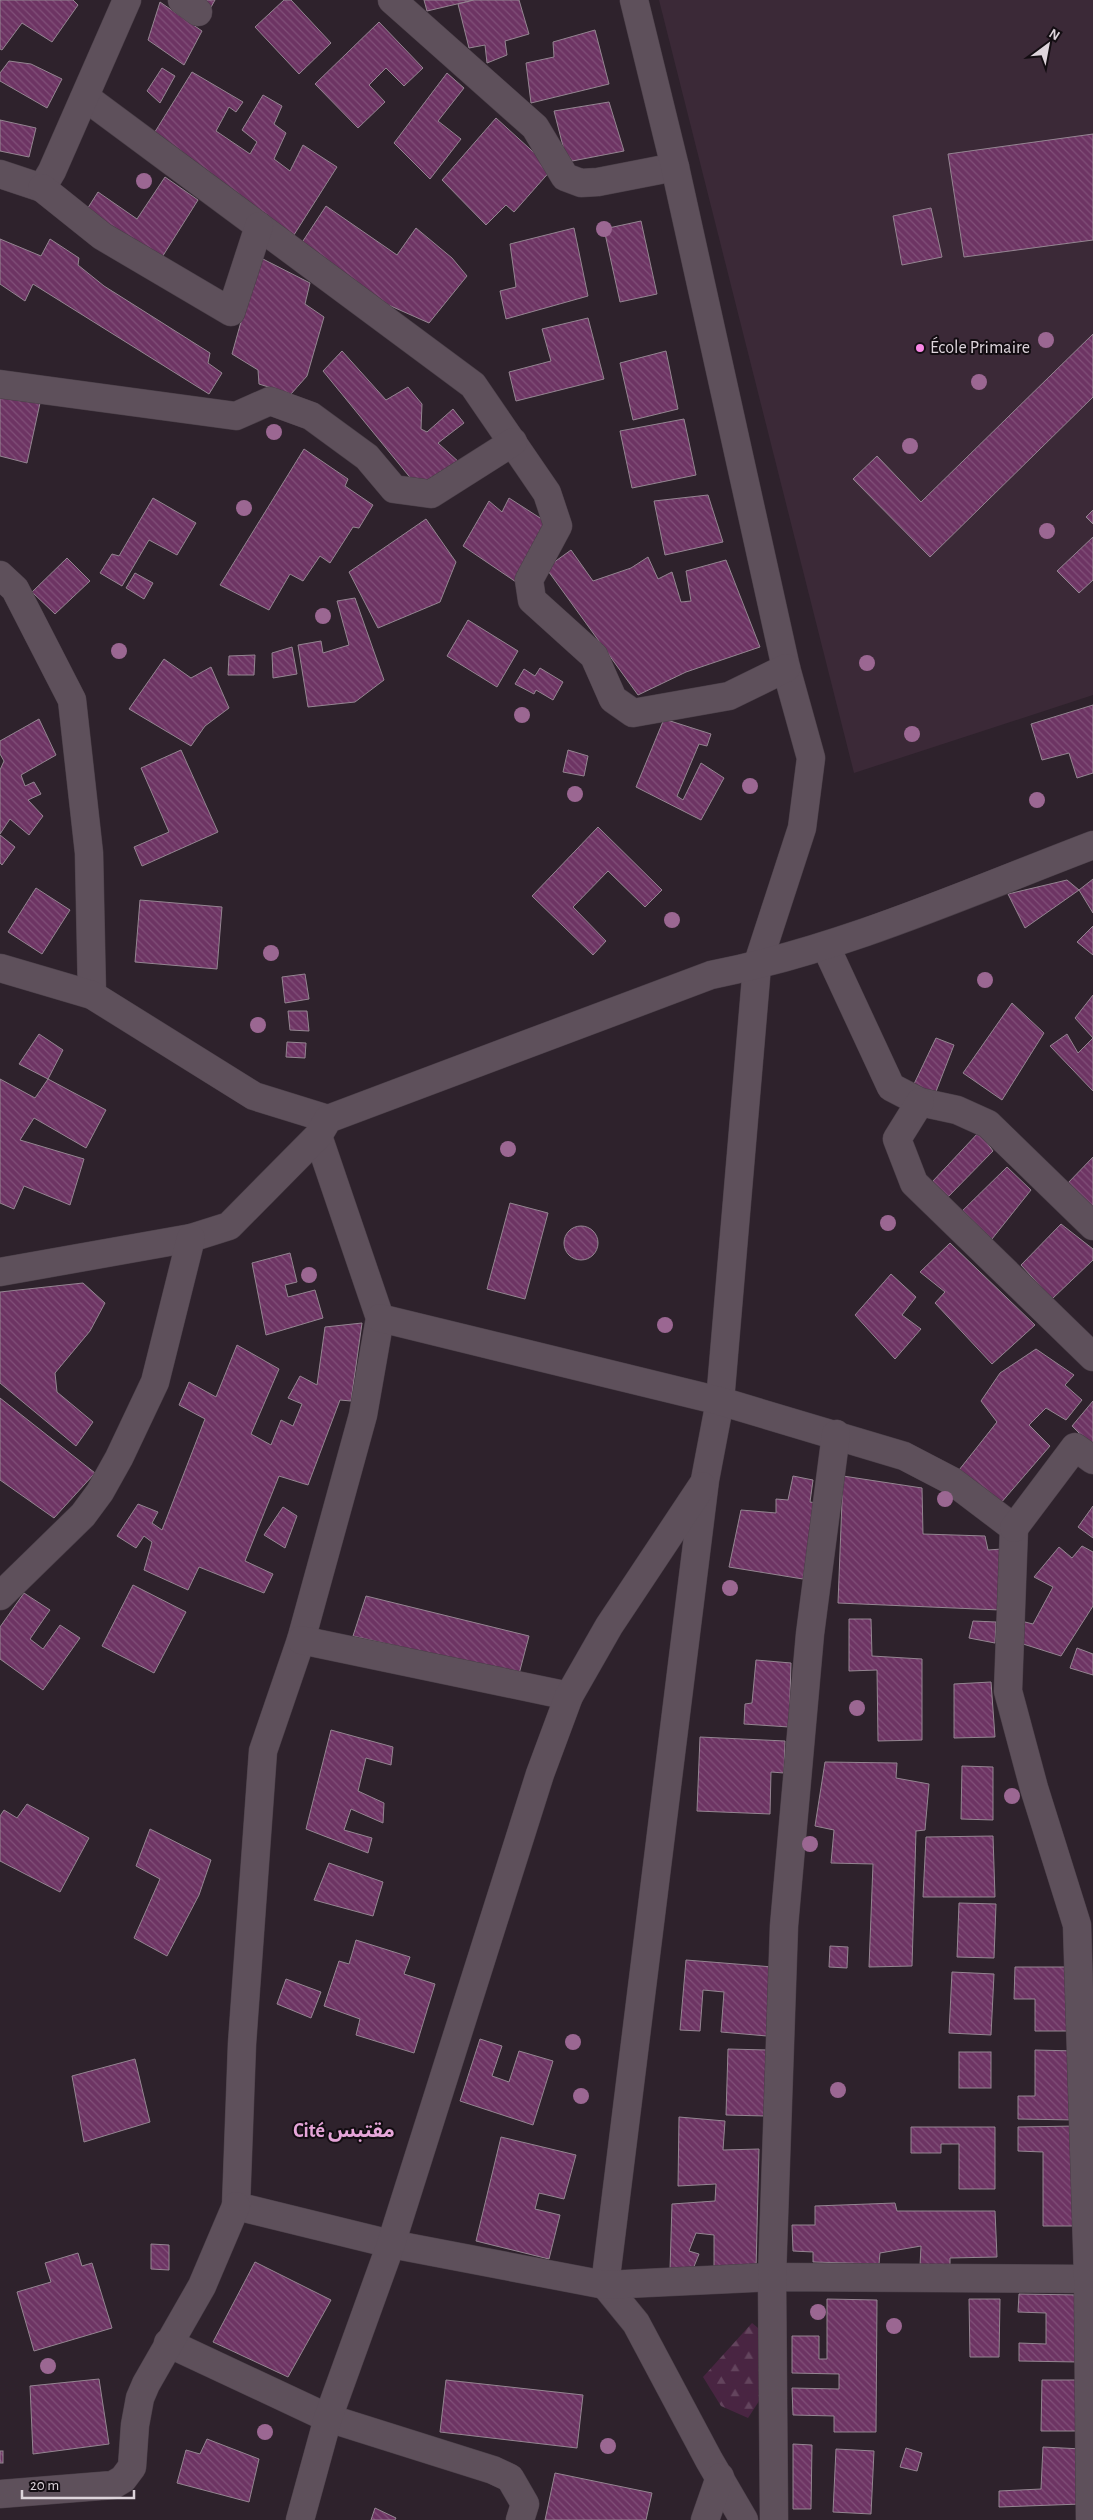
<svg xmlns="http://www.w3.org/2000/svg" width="1093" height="2520" font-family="'Alegreya Sans','Noto Sans Arabic',sans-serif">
  <defs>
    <pattern id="forest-firs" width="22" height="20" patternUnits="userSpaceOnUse" patternTransform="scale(1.25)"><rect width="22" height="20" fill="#492542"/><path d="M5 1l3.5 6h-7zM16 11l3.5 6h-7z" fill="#63445d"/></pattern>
    <pattern id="building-back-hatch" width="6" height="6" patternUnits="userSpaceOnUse" patternTransform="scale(1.25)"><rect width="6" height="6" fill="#6d3463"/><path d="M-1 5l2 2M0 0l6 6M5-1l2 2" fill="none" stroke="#815079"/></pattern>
  </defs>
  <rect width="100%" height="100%" fill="#2e222c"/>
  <polygon fill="#3b2937" points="659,0 1093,0 1093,695 854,773"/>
  <polygon fill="url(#forest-firs)" points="752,2323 763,2332 765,2392 748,2418 721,2406 703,2377"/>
  <g fill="url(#building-back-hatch)" stroke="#948591">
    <polygon points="0,0 73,0 78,5 52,42 22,23 2,50 0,49"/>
    <polygon points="195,0 215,0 210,9"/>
    <polygon points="284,0 291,0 331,43 299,74 255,27"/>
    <polygon points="424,0 474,0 427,11"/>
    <polygon points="474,0 519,0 529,34 505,41 507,55 487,63 485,45 469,48 458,4"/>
    <polygon points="160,2 202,31 184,65 148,40"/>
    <polygon points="379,22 423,68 404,86 386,68 369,85 385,102 358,128 315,84"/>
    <polygon points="595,30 609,84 531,103 526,63 554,57 553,42"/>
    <polygon points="9,61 31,64 62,79 47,108 0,81 0,73"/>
    <polygon points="162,68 175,76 160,103 147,91"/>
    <polygon points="192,72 243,102 236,112 229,107 216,131 250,154 257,142 242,130 263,95 282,106 274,124 286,133 274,159 290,171 303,145 337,167 292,238 153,135"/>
    <polygon points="447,73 464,88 438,121 461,139 430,179 394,143"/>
    <polygon points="609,102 624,151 567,162 554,111"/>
    <polygon points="496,118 552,169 514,212 506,205 486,225 442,180"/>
    <polygon points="0,120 36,128 29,157 0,151"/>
    <polygon points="1093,134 1093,240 964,257 948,154"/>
    <polygon points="165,177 198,200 159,262 84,214 98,192 137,219"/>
    <polygon points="326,206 397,255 416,228 452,258 467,276 429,323 375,299 301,244"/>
    <polygon points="931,208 942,257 902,265 893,216"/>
    <polygon points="641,221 657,294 620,302 604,229"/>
    <polygon points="574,228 588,296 506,319 500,291 516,287 510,244"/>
    <polygon points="0,239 41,256 50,239 79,258 78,265 104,286 210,353 208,363 222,373 209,394 33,284 25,301 0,284"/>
    <polygon points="259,257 310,283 305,304 324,317 307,376 291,394 259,384 258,370 232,354"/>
    <polygon points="588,318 604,379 516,401 509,372 551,361 542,329"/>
    <polygon points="1093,334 1093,397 930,557 853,479 877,456 921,502"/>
    <polygon points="342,351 386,400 408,387 422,404 421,429 427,432 453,409 464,423 438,443 460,463 417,486 323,371"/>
    <polygon points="666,351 678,409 633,420 620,363"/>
    <polygon points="0,396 40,403 27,463 0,456"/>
    <polygon points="684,419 696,475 632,488 620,431"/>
    <polygon points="304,449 348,479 345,486 373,505 359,528 353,527 330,563 320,556 303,581 290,574 269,610 220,585"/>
    <polygon points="708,495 723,542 665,555 654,501"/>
    <polygon points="153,498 196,523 177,555 149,540 122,586 100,573 112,554 119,556"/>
    <polygon points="509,498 551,525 516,582 463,546 489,501 502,512"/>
    <polygon points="1093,510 1093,524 1086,517"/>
    <polygon points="426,519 456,562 440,602 378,628 349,572"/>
    <polygon points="1093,537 1093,580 1079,593 1057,571"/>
    <polygon points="571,550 593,581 631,568 648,557 658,579 672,572 681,602 691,601 686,571 726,560 760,647 686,672 638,695 546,568"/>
    <polygon points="67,558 90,581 55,614 32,592"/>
    <polygon points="135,573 153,583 144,599 126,588"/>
    <polygon points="355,598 384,680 355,702 308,707 298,645 321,641 323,653 349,645 337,601"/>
    <polygon points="468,620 518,651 497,687 447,656"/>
    <polygon points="292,647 297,674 273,678 272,653"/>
    <polygon points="255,655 254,675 228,675 229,656"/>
    <polygon points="164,659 191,678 211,667 229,708 205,726 191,746 129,709"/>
    <polygon points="540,668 563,682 553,700 536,690 534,694 515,684 524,669 535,676"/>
    <polygon points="1093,705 1093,773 1077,778 1069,753 1042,760 1031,724"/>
    <polygon points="39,719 56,755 21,775 25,786 34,782 41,794 28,800 43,816 29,835 10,819 0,834 0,770 4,761 0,754 0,741"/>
    <polygon points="664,719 711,734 707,746 699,744 677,796 683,800 701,763 724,778 701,820 636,787"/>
    <polygon points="181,750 218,832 142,866 134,847 169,832 141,768"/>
    <polygon points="568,750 588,756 584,776 563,772"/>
    <polygon points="598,827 662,890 645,907 608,871 573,907 606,941 593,955 532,896"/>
    <polygon points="0,835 15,847 2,865 0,863"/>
    <polygon points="1093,879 1093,913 1079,890"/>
    <polygon points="1067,880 1079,890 1025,928 1008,894"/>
    <polygon points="36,888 70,910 42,954 8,932"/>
    <polygon points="140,900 222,907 217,969 135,962"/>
    <polygon points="1093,926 1093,955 1077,942"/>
    <polygon points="305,974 309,999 285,1003 282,977"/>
    <polygon points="1093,995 1093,1038 1075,1018"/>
    <polygon points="1012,1003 1044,1033 1002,1100 963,1073"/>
    <polygon points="288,1011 307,1011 309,1031 290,1030"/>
    <polygon points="39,1034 63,1050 48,1079 19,1064"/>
    <polygon points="1067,1034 1078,1053 1093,1038 1093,1091 1050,1046"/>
    <polygon points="936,1038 954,1045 935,1094 914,1084"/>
    <polygon points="287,1042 306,1043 305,1058 286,1057"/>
    <polygon points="0,1079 35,1098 48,1079 106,1110 86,1148 34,1118 20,1140 84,1159 70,1205 24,1186 14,1209 0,1203"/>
    <polygon points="979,1132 993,1151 946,1199 932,1182"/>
    <polygon points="1093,1157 1093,1214 1066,1185"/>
    <polygon points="1007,1167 1031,1190 988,1244 959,1214"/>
    <polygon points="510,1203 548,1213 525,1299 487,1289"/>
    <polygon points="1061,1224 1093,1249 1093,1260 1052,1299 1021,1265"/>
    <circle cx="581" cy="1243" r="17"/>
    <polygon points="950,1243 1035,1325 992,1364 935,1303 945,1292 920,1272"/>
    <polygon points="290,1253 297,1282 285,1285 288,1297 315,1290 323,1318 266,1335 252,1263"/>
    <polygon points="891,1274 916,1297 902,1315 921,1329 895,1359 855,1315"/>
    <polygon points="83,1283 105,1303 90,1331 55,1373 57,1392 93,1422 76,1446 0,1383 0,1292"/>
    <polygon points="362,1323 351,1401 340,1400 308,1485 279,1476 245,1561 273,1574 264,1593 199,1567 188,1590 144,1570 152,1542 144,1536 136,1548 117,1536 138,1504 158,1512 152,1523 162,1530 205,1419 179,1405 189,1382 216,1397 237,1345 279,1369 251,1434 271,1445 281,1420 293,1426 302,1404 288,1398 300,1376 317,1385 325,1327"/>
    <polygon points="1036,1349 1074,1375 1065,1385 1082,1400 1066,1420 1046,1408 1029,1425 1050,1446 1000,1504 959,1470 997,1422 981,1401 1000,1373"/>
    <polygon points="0,1398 95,1473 54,1518 0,1480"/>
    <polygon points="1093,1401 1093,1447 1072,1426"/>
    <polygon points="793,1476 813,1480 810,1502 817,1503 803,1579 729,1567 741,1510 776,1513 776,1499 788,1500"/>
    <polygon points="843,1476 922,1488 923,1534 985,1536 988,1550 1002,1549 1000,1610 838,1603"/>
    <polygon points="1093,1506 1093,1538 1078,1527"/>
    <polygon points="283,1507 297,1516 285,1548 264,1535"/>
    <polygon points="1082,1546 1093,1552 1093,1606 1061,1656 1020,1643 1021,1621 1033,1624 1053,1587 1034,1577 1059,1547 1072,1558"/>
    <polygon points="133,1585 186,1612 154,1673 102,1646"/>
    <polygon points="24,1593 50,1610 30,1639 43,1649 60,1625 80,1638 43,1690 0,1659 0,1627"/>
    <polygon points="366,1596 529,1636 519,1674 353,1636"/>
    <polygon points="849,1619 871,1619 872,1656 922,1659 922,1740 878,1741 877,1670 849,1671"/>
    <polygon points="973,1621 996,1622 995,1643 969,1638"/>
    <polygon points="1077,1648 1093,1654 1093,1675 1070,1668"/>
    <polygon points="756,1660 791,1663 789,1727 744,1724 745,1704 752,1703"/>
    <polygon points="991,1682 995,1737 954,1738 954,1684"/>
    <polygon points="331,1730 393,1747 391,1765 366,1758 358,1791 384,1803 383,1823 351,1809 344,1830 372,1838 368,1853 306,1829"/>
    <polygon points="700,1737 785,1741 784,1773 771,1772 770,1814 697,1811"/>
    <polygon points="825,1762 897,1763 896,1778 929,1784 925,1830 916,1831 912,1966 869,1967 873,1864 831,1863 834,1830 815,1826"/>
    <polygon points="962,1766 993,1767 993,1820 961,1819"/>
    <polygon points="27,1804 89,1838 60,1892 0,1861 0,1816 4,1810 17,1818"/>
    <polygon points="150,1829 211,1860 199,1895 167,1956 134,1938 160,1879 136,1866"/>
    <polygon points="993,1836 995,1897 923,1897 926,1837"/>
    <polygon points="329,1863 383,1882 373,1916 314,1900"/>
    <polygon points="959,1903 996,1904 994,1958 957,1957"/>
    <polygon points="356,1940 410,1957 404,1974 435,1984 414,2053 356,2035 360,2019 324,2006 339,1961 349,1964"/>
    <polygon points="830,1946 848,1947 847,1968 829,1967"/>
    <polygon points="686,1960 773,1967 767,2036 721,2032 724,1992 703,1990 700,2031 680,2030"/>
    <polygon points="1015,1967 1071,1967 1071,2031 1035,2031 1035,1999 1014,1999"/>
    <polygon points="952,1972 994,1974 991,2035 949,2033"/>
    <polygon points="286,1979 321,1992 311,2018 277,2004"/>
    <polygon points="480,2039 502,2046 492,2076 509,2082 519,2051 553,2061 533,2125 460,2101"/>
    <polygon points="728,2049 767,2050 765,2116 726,2115"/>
    <polygon points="1035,2050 1076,2051 1076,2120 1018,2119 1018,2096 1035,2096"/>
    <rect x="959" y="2052" width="32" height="36"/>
    <polygon points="135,2059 150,2122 84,2142 72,2076"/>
    <polygon points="679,2117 725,2121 723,2150 759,2149 756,2269 714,2268 714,2235 696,2233 689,2251 699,2254 693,2269 670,2270 672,2204 715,2201 716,2184 678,2186"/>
    <polygon points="1077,2126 1077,2226 1043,2226 1043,2152 1018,2151 1018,2127"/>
    <polygon points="911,2127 995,2127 995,2189 959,2189 959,2144 941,2144 941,2153 911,2153"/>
    <polygon points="501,2137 576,2155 564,2199 539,2193 535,2209 560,2215 549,2259 476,2241"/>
    <polygon points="895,2203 897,2211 995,2211 997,2257 950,2258 950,2266 920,2266 921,2246 880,2253 879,2264 813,2262 813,2252 793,2251 792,2225 815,2225 815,2206"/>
    <polygon points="151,2244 169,2245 169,2270 151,2269"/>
    <polygon points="78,2253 82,2266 92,2263 112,2328 34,2351 17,2292 51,2282 45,2263"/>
    <polygon points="255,2262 331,2300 288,2377 213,2342"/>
    <polygon points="1019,2294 1079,2295 1078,2362 1019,2361 1019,2343 1046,2344 1046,2313 1018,2312"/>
    <polygon points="827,2299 877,2300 876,2432 834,2432 834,2416 793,2415 792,2388 839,2389 839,2374 792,2373 792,2336 819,2336 819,2359 827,2359"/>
    <polygon points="969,2299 1000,2299 999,2357 970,2357"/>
    <polygon points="99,2379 109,2444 33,2454 30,2386"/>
    <polygon points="446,2380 583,2395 577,2448 440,2432"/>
    <polygon points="1042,2380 1078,2380 1078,2431 1041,2431"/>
    <polygon points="207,2439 259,2459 249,2502 177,2483 186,2450 200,2454"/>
    <polygon points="793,2444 812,2445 811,2509 793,2509"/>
    <polygon points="1043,2447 1082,2449 1081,2504 999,2507 999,2491 1041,2489"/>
    <polygon points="906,2448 922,2453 917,2471 900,2467"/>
    <polygon points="836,2449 874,2451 871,2514 833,2512"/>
    <rect x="0" y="2451" width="3" height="12"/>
    <polygon points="555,2473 652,2493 646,2520 545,2520"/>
    <polygon points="375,2508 396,2518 395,2520 371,2520"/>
  </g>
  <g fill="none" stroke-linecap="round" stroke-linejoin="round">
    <g stroke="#4a3f48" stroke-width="29">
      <g id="minor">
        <polyline points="182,0 198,12"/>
        <polyline points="392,0 535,127 565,177 581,183 598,182 675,167"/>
        <polyline points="634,0 675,167 786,668 811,758 802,828 757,966 720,1401 705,1480 605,2285 636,2323 709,2460 744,2520"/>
        <polyline points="85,97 473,385 547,493 558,526 529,580 532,600 594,656 613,699 633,713 729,696 786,668"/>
        <polyline points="0,174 42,188 52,171 127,0"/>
        <polyline points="42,188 102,236 231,312 259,226"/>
        <polyline points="0,384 236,416 270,401 311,416 367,457 394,489 431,494 513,442"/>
        <polyline points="0,575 15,589 72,700 89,853 92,995"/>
        <polyline points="826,947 891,1087 920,1102 957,1110 988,1124 1093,1226"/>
        <polyline points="0,968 92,995 254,1096 328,1119"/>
        <polyline points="920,1102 897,1139 914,1183 1093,1357"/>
        <polyline points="318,1136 380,1318 363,1415 301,1640 263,1751 242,2044 236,2206 391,2244 605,2285 772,2277 1093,2279"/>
        <path d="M0,1272L191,1238L229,1226L318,1136L328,1119L711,975C843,949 967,893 1093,845"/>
        <polyline points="380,1318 720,1401 904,1456 952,1481 1014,1528 1008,1691 1034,1788 1077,1925 1088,2278 1090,2520"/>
        <polyline points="1014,1528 1075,1447 1093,1460"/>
        <polyline points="0,1596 83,1515 100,1492 119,1458 155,1382 191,1238"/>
        <polyline points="301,1640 569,1696"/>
        <polyline points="168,2343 328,2418 493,2470 510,2478 525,2504 520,2520"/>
        <polyline points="0,2494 113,2485 123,2479 132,2467 135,2425 140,2398 146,2384 202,2286 236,2206"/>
        <polyline points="300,2520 328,2418 391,2244 540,1774 569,1696 609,1626 702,1486"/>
        <polyline points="705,2520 720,2477"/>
        <polyline points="774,2520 772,2277 784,1926 810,1634 836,1434"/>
      </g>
    </g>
    <use href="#minor" stroke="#5e505b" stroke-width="28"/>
  </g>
  <g fill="#9b6792">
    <circle cx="144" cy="181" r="8"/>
    <circle cx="604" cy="229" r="8"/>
    <circle cx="1046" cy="340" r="8"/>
    <circle cx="979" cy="382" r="8"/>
    <circle cx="274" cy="432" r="8"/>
    <circle cx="910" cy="446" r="8"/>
    <circle cx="244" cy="508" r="8"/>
    <circle cx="1047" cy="531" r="8"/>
    <circle cx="323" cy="616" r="8"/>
    <circle cx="119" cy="651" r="8"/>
    <circle cx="867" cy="663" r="8"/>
    <circle cx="522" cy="715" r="8"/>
    <circle cx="912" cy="734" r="8"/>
    <circle cx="750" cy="786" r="8"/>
    <circle cx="575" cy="794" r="8"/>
    <circle cx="1037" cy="800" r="8"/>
    <circle cx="672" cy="920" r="8"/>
    <circle cx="271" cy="953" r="8"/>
    <circle cx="985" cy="980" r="8"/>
    <circle cx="258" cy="1025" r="8"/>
    <circle cx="508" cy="1149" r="8"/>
    <circle cx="888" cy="1223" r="8"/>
    <circle cx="309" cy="1275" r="8"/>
    <circle cx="665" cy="1325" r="8"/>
    <circle cx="945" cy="1499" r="8"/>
    <circle cx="730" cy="1588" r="8"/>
    <circle cx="857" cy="1708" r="8"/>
    <circle cx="1012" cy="1796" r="8"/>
    <circle cx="810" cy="1844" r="8"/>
    <circle cx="573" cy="2042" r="8"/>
    <circle cx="838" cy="2090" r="8"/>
    <circle cx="581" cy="2096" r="8"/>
    <circle cx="818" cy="2312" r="8"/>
    <circle cx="894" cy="2326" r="8"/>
    <circle cx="48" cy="2366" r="8"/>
    <circle cx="265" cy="2432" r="8"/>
    <circle cx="608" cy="2446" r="8"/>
  </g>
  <circle fill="#fa87e6" stroke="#130d12" stroke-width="2" cx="920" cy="348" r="5"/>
  <g text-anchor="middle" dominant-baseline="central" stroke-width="4" stroke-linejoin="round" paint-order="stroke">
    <g font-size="18" fill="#ddd4db" stroke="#130d12" text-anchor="start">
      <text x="930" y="348">École Primaire</text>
    </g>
    <g font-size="20" font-weight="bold" fill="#e6a6d9" stroke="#130d12">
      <text x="344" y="2131">Cité مقتبس</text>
    </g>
  </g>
  <g transform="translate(1048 45) rotate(32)" stroke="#130d12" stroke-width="4" paint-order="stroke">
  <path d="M0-4L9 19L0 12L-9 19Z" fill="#ddd4db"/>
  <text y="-8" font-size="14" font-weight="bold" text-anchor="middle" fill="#ddd4db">N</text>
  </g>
  <path d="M22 2490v8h112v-8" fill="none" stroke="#ddd4db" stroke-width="2.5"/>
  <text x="30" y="2490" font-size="15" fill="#ddd4db" stroke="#130d12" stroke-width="4" paint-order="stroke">20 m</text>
</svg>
